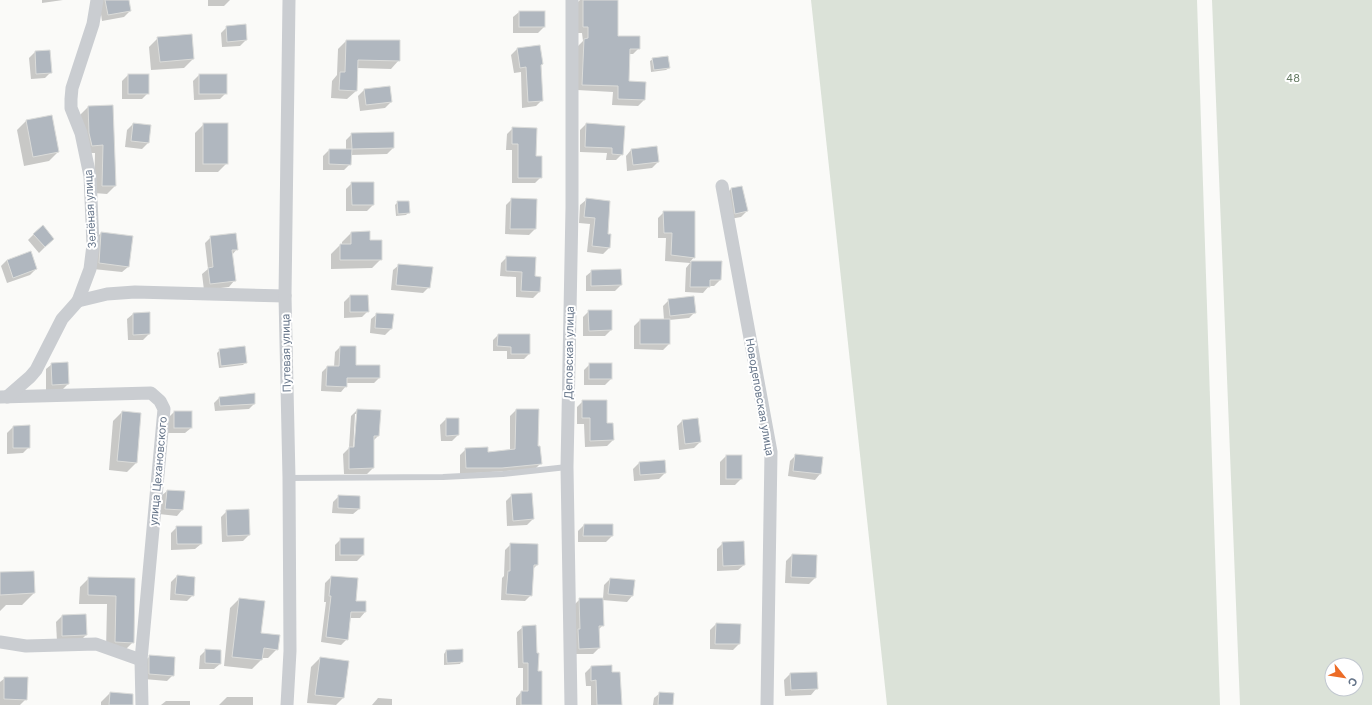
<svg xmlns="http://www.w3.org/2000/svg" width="1372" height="705" font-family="Inter,sans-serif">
  <rect width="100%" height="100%" fill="#fafaf8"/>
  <g fill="#dbe2d8" fill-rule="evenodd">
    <polygon points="811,0 1197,0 1220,705 887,705"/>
    <path d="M1212,0H1372V705H1240ZM1332,665H1356V689H1332Z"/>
  </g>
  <g fill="#0003" fill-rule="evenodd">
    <polygon points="42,0 63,0 42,3"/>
    <polygon points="99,0 128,0 130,11 124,17 102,21"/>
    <polygon points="208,0 230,0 224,6 208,6"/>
    <polygon points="580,0 617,0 617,37 639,48 633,54 629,54 628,82 644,100 638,106 612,105 613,92 577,90 578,46 583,41 582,33 577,33 578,2"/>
    <polygon points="519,12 544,12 544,27 538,33 513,33 513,17"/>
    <polygon points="227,27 246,40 240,46 222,47 221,33"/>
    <polygon points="158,38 193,59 184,68 151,70 149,47"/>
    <polygon points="346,41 399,60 391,69 357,68 356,91 347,99 331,98 332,81 337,75 338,49"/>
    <polygon points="517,49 541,65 542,100 536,106 522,108 521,72 514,73 511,55"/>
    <polygon points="35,52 51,72 45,78 31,79 29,58"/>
    <polygon points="653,59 669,68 666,70 651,72 650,61"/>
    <polygon points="128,75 148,93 142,99 122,99 122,81"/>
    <polygon points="199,75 226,93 220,99 194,100 193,81"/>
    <polygon points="364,90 391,102 385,108 360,111 358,96"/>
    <polygon points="112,106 115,186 107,194 94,193 95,153 84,153 80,115 88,107"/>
    <polygon points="51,116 58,152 49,161 24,166 17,130 26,121"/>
    <polygon points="133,124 150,126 148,143 142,149 125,147 127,130"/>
    <polygon points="204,124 227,163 218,172 195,172 195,133"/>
    <polygon points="586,124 622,154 616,160 606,160 607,153 580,152 580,130"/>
    <polygon points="513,128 535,157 541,177 535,183 512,183 512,150 506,150 507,134"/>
    <polygon points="352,134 393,148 387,154 351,155 350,164 344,170 323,170 323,156 329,150 346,150 346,140"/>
    <polygon points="631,150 658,162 652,168 627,171 626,156"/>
    <polygon points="352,183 373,205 367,211 346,211 346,189"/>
    <polygon points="742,187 747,211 741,217 730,219 725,195 731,189"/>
    <polygon points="512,199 535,229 529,235 505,234 506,205"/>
    <polygon points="586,200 607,235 609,248 603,254 587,252 590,224 579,223 580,205"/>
    <polygon points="398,202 409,212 406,215 396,216 395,205"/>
    <polygon points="664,212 694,257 690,262 721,262 720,280 714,286 709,286 703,293 685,292 686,268 690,263 665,261 666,238 658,238 658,218"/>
    <polygon points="101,233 128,267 122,272 93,269 95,239"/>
    <polygon points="351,233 369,241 381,259 372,268 331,269 331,254 340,245 342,245 342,242"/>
    <polygon points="34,234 53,239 39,253 28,240"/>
    <polygon points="211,237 237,249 232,255 234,281 229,287 204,290 202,274 208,269 205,243"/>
    <polygon points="507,257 534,277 539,292 533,298 516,297 516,277 500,276 501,263"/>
    <polygon points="7,260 36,269 30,275 7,283 1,266"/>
    <polygon points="399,265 429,287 423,293 391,290 393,270"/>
    <polygon points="592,271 621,285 615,291 586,291 586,276"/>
    <polygon points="350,296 368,311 362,317 344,318 344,302"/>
    <polygon points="669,300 695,312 689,318 669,320 669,344 663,350 634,349 634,326 640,320 664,320 663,306"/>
    <polygon points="589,311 611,330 605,336 583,336 583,317"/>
    <polygon points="133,314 149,334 143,340 128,340 127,319"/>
    <polygon points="377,314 391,329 385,335 370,333 371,319"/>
    <polygon points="498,335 529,335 529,354 524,359 507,359 507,351 493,351 493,340"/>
    <polygon points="340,347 355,366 379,378 374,383 346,383 346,386 341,392 321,391 322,372 327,367 334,367 335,352"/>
    <polygon points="220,350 245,363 243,365 219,368 217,353"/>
    <polygon points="52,364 68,384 62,390 46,390 46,369"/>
    <polygon points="590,364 611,379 605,385 584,385 584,370"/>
    <polygon points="219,398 254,404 249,409 215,411 214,403"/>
    <polygon points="583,401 606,424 613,440 607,446 585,447 584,424 577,424 577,407"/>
    <path d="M357,410L378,436L373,441V468L367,474H344L343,454L349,448L351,416ZM355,414H357L355,452H353Z"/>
    <polygon points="516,410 537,447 541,463 535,469 460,474 460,455 466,449 487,453 510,450 510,416"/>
    <polygon points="122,412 136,463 127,472 109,470 113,421"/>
    <polygon points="174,412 191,428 185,433 168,433 168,418"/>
    <polygon points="446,419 458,435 452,441 441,441 440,425"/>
    <polygon points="682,421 700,442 694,448 679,450 677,426"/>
    <polygon points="13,427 29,447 23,453 7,454 7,433"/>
    <polygon points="796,455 820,474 815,480 788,476 790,461"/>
    <polygon points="726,456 741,479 735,485 720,485 720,462"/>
    <polygon points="639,463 665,473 659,479 634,481 633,469"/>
    <polygon points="167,491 182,510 177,516 159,514 161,496"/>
    <polygon points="512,495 533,519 527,525 507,526 506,501"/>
    <polygon points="339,496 359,509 353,514 332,513 333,502"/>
    <polygon points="227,511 249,535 243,541 222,542 221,517"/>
    <polygon points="584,525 612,536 606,542 578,542 578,531"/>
    <polygon points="177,527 201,544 195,549 171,550 171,533"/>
    <polygon points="341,539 363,555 357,561 335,561 335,545"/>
    <polygon points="723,543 744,565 738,570 717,571 717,549"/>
    <polygon points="511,544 537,565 533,569 531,595 525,601 501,600 502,578 504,576 505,550"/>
    <polygon points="792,555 815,578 809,584 785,583 786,561"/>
    <polygon points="0,573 34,593 22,605 6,605 0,611"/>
    <polygon points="177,576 193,595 187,601 170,600 171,582"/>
    <polygon points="331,577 357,579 355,602 365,612 360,618 349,618 347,639 341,645 321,642 326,602 324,602 325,583"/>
    <polygon points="89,578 134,579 133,642 124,651 106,651 107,604 79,604 80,587"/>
    <polygon points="610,579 632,596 627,602 602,600 603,625 598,630 599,648 593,654 573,654 574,605 580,599 603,599 604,585"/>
    <polygon points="239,599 260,634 277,649 268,658 262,658 261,660 252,669 224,666 230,608"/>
    <polygon points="62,616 86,635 80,641 57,642 56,622"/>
    <polygon points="716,624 739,644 733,650 710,649 710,630"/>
    <polygon points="523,627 537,672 541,705 516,705 516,698 521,692 523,692 523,668 518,668 517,632"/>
    <polygon points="206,650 220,664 214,669 199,669 200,656"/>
    <polygon points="446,651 462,661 460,664 444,665 444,654"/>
    <polygon points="150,656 173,675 167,681 144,679 144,662"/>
    <polygon points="320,658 343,698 336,705 307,703 311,667"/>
    <polygon points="591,667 611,673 621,705 591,705 591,686 586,686 585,673"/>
    <polygon points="790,674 816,689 811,695 785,696 784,680"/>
    <polygon points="5,678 26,699 20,705 0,705 0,682"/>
    <polygon points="110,693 132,705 101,705 101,702"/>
    <polygon points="660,693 672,705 653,705 654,698"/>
    <polygon points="227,697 253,697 253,705 219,705"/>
    <polygon points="378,698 392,699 392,705 372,705"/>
    <polygon points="166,701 190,701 190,705 161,705"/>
  </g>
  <g fill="#b0b7bf" stroke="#dbdcda">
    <polygon points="105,0 129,0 131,11 108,15"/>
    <polygon points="583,0 618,0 618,36 640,36 640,49 630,49 629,81 646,82 645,100 618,99 618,86 582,85 584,39 588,38 588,27 583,27"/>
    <rect x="519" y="11" width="26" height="16"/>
    <polygon points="246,24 247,40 227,42 226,26"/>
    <polygon points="192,34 194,59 160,62 157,37"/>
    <polygon points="346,40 400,40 400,61 358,60 357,91 339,90 340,72 345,72"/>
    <polygon points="540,45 543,64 541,65 543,101 528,102 526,67 520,68 517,48"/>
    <polygon points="50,50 52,73 36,74 35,51"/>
    <polygon points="668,56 670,68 654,70 652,58"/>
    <rect x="128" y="74" width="21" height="20"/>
    <rect x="199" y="74" width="28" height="20"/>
    <polygon points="390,86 392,102 366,105 364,89"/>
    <polygon points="113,105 116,186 102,186 103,145 92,146 89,133 88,106"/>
    <polygon points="52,115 59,152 33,157 26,120"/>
    <polygon points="133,123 151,125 149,143 131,141"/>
    <rect x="203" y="123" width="25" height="41"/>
    <polygon points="586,123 625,126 623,155 612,154 612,148 585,147"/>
    <polygon points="512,127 537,128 536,156 542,156 542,178 518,178 518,144 512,144"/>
    <polygon points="394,132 394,148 352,149 351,133"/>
    <polygon points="657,146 659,162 633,165 631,149"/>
    <polygon points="329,149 352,149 351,165 329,164"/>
    <polygon points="351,182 374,182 374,205 352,205"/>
    <polygon points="742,186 748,211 735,214 731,188"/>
    <polygon points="511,198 537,199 536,229 510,229"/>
    <polygon points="586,198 610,201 608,234 611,234 610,248 592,246 595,218 584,217"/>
    <polygon points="397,201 409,201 410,213 398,214"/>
    <polygon points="663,211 695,211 695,258 671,255 672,233 664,233"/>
    <polygon points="43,225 54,239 45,247 33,234"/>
    <polygon points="370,231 370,240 382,240 382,260 340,260 340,244 351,244 351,232"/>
    <polygon points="101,232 133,236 129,267 99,263"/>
    <polygon points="236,233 238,250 232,250 236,281 210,284 208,268 213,267 210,236"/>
    <polygon points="31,251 37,269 13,278 7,260"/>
    <polygon points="506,256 536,257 535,276 541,277 540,292 521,291 522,272 506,271"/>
    <polygon points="691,261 722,261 721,280 710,280 710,287 690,287"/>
    <polygon points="398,264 433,267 430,288 396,285"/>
    <polygon points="621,269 622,285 591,286 591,270"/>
    <polygon points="350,295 368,295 369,312 350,312"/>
    <polygon points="694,296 696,313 670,316 668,299"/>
    <polygon points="588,310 612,310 612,330 589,331"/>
    <polygon points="150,312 150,334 133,335 133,313"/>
    <polygon points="376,313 394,314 392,329 375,328"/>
    <rect x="640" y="319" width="30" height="25"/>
    <polygon points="498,334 530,334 530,354 511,354 511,347 497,346"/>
    <polygon points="245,346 247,363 221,366 219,349"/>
    <polygon points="340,346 356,346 356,365 380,365 380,378 347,378 347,387 326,386 327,366 339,366"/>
    <polygon points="68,362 69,384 52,385 51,363"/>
    <rect x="589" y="363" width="23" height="16"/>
    <polygon points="255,393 255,404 220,406 219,397"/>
    <polygon points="582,400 607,400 607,423 613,423 614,440 590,441 590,418 582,418"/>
    <polygon points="357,409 381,410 379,436 374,436 374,468 349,469 349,447 354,447"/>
    <polygon points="516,409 539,409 538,446 540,446 542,464 502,468 466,468 465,448 488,447 488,452 515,449"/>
    <polygon points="122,411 141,413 137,463 117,461"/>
    <rect x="174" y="411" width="18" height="17"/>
    <polygon points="446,418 459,418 459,435 446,436"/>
    <polygon points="698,418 701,442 685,444 682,420"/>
    <polygon points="30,425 30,448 13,448 13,426"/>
    <polygon points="795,454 823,457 821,474 793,471"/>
    <rect x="726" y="455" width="16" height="24"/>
    <polygon points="665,460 666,473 640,475 639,462"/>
    <polygon points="167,490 185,491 183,510 165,509"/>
    <polygon points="532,493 534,519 513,521 511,494"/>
    <polygon points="338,495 360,496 360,509 338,508"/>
    <polygon points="249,509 250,535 227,536 226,510"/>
    <polygon points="584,524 613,524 613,536 583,536"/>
    <polygon points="176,526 202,526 202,544 177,544"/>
    <rect x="340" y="538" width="24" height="17"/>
    <polygon points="744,541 745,565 723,566 722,542"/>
    <polygon points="510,543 538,544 538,565 534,565 532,596 506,594 508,571 510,571"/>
    <polygon points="792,554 817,555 816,578 791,577"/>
    <polygon points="34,571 35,593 0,595 0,572"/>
    <polygon points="177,575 195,577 194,596 175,594"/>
    <polygon points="331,576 358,578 356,601 366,601 366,612 351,612 348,640 326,637 331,596 329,596"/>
    <polygon points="88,577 135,578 134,643 115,642 116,596 88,595"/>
    <polygon points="610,578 635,580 633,596 608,594"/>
    <polygon points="239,598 265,601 261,633 280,635 278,650 264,648 262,660 232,657"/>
    <polygon points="579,598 603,598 604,626 599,626 600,648 579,649 578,629 580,629"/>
    <polygon points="86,614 87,635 62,636 62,615"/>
    <polygon points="716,623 741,624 740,644 715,644"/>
    <polygon points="536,625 537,653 539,653 538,671 542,671 542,705 521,705 521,691 528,691 528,663 523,663 522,626"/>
    <polygon points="205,649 221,650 221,664 205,663"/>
    <polygon points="463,649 463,662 447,663 446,650"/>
    <polygon points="149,655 175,657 174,676 149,674"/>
    <polygon points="320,657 349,661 344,698 315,695"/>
    <polygon points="612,665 612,672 620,672 622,705 597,705 596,680 591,681 591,666"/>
    <polygon points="817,672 818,689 791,690 790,673"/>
    <polygon points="4,677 28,677 27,700 4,699"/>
    <polygon points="110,692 133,694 133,705 109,705"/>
    <polygon points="659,692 674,693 673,705 658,705"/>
  </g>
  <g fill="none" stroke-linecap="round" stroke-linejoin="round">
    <polyline stroke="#cacdd1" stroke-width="6" points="289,478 443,477 503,474 567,467"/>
    <g stroke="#cacdd1" stroke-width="13">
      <polyline points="722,186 771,452 767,705"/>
      <polyline points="78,301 107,294 135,292 285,296"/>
      <polyline points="0,397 151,393 160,401 164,409 141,660 142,705"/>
      <polyline points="7,397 30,377 36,370 62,319 78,301 90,269 93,245 90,176 81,133 71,108 71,99 72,88 93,24 97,0"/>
      <polyline points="0,642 26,646 96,644 141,660"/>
      <polyline points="287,705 290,651 289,478 285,296 289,0"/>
      <polyline points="571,705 567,467 572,208 572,0"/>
    </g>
  </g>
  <g text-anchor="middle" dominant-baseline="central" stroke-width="4" stroke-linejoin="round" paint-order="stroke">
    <g font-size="11" fill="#657b63" stroke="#fff">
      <text x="1293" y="78">48</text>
    </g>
    <g font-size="11" fill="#67768a" stroke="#fff">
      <text transform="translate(90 209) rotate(-93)">Зелёная улица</text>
      <text transform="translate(286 353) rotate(-91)">Путевая улица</text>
      <text transform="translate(569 353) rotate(-89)">Деповская улица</text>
      <text transform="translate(760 397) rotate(80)">Новодеповская улица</text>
      <text transform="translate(158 471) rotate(-85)">улица Цехановского</text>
    </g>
  </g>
  <g transform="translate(1344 677) rotate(120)"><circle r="19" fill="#ffffff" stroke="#c2c8d0"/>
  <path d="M0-3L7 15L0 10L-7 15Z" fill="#ec6c26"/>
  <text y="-6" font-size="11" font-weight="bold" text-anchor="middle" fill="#67768a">С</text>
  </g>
</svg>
